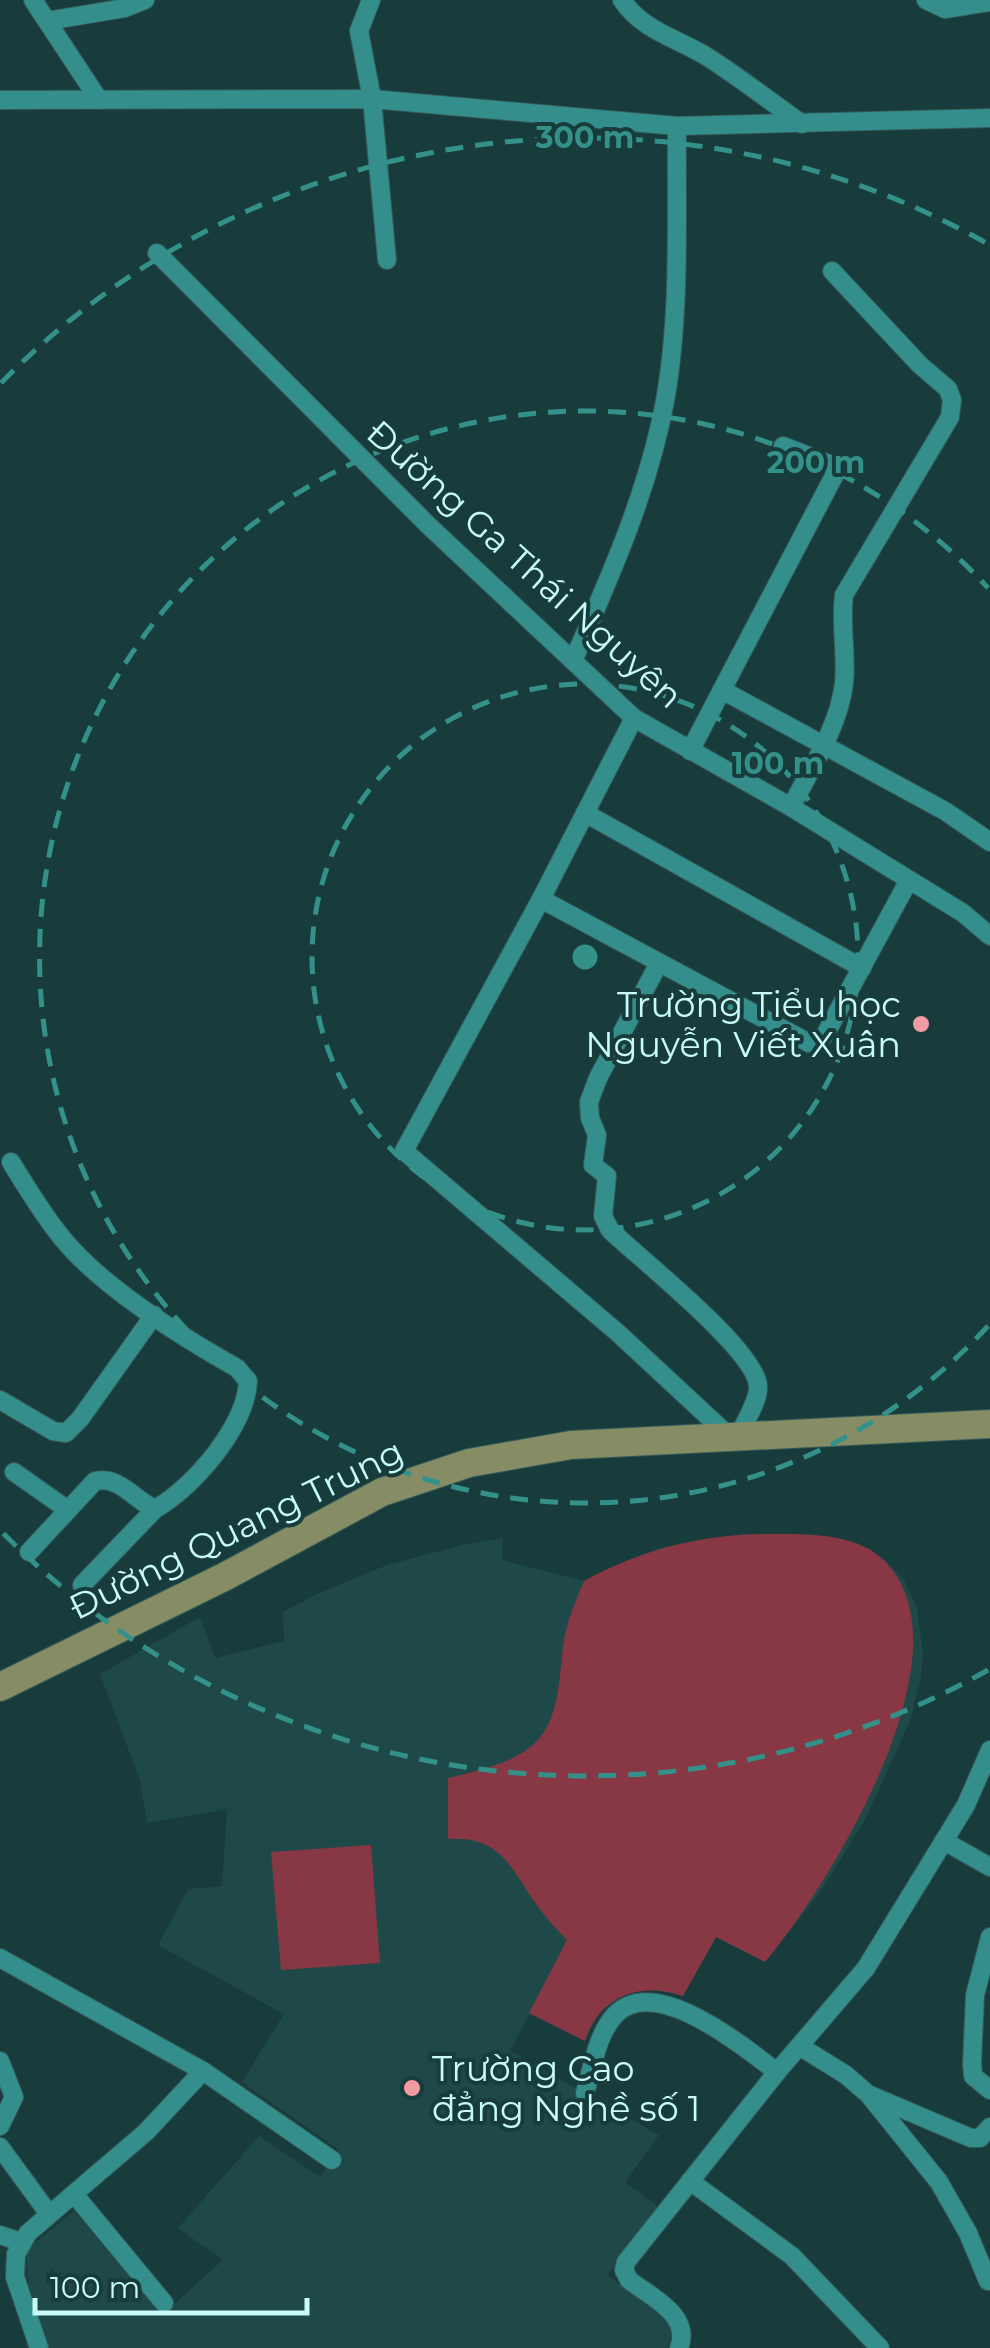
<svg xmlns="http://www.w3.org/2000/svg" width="990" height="2348" font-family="Montserrat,sans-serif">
  <rect width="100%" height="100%" fill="#173c3b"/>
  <polygon fill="#1f4948" points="742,1534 835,1538 857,1543 883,1558 904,1580 917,1608 923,1654 921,1677 910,1721 865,1820 819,1894 765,1962 716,1937 683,1996 652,1989 627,1993 599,2013 585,2041 529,2014 510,2051 659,2135 625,2182 660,2208 607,2275 665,2318 672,2330 668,2348 49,2348 29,2286 26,2250 74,2211 162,2315 223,2260 178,2228 259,2136 320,2177 339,2150 242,2082 284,2014 158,1945 188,1889 222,1886 227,1809 147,1823 140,1780 100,1674 200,1617 215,1658 284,1641 283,1612 317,1594 387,1565 463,1545 503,1538 502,1560 584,1581 660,1548"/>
  <g fill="#883744">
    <path d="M763,1534C797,1534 838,1532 869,1549C990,1626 831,1884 765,1962L716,1937L683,1996C640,1981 599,1996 585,2041L529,2013L567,1940C556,1929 545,1917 536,1904C511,1868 500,1835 448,1839V1778C473,1772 500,1766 522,1753C562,1730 558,1679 564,1640C568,1619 576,1600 584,1581C641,1550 698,1535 763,1534Z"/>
    <polygon points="371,1845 380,1963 281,1970 271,1852"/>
  </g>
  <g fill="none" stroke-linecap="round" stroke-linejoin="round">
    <g stroke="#345b5a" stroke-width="20">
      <g id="minor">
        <polyline points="33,0 99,100"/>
        <polyline points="371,0 359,31 372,99 387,260"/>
        <path d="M622,0C642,30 676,38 706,56C739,77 770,101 802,124"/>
        <polyline points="926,0 945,9 990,2"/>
        <polyline points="47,21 125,8 145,0"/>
        <polyline points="0,100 372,99 677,126 990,118"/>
        <polyline points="157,253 429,526 634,718 791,807 963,913 990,936"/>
        <path d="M573,661C610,577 648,492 665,401C681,311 676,217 677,126"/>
        <polyline points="722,690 945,811 990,842"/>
        <polyline points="634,718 541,899 404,1151 618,1333 730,1437"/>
        <polyline points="690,751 835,474 834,466 783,446"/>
        <path d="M791,807C811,768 839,727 844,683C847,653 840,625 844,595L950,417L952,400L948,389L920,365L832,271"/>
        <polyline points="585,813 862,968"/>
        <polyline points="541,899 809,1043 818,1042 825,1035 909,880"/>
        <path d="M659,963L598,1078L589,1102L590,1118L597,1135L593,1165L607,1176L603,1216L610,1230C639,1258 756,1350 758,1386C759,1401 744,1423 738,1437"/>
        <path d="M11,1162C27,1188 43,1215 63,1239C101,1286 183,1338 237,1368L248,1381C246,1426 194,1487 155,1509C133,1499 120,1476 95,1481L29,1552"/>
        <polyline points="0,1400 53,1431 66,1433 80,1419 154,1315"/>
        <polyline points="14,1472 68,1510"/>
        <polyline points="82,1585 155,1509"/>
        <polyline points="944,1841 990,1867"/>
        <polyline points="990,1937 975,1995 972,2064 973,2076 990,2090"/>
        <polyline points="0,1958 203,2071 332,2160"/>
        <polyline points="801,2047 846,2075 869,2095 939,2182 968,2233 988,2281"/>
        <polyline points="0,2061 14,2097 0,2126"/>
        <path d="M585,2093C592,2069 597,2034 615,2015C655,1973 744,2047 777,2072"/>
        <polyline points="870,2095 971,2138 980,2138 990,2127"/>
        <polyline points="0,2147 49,2214"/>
        <polyline points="690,2181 792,2256 880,2348"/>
        <polyline points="74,2194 164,2303"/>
        <polyline points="0,2235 21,2242"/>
        <polyline points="39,2348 15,2277 16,2254 28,2233 146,2132 203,2071"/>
        <path d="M679,2348C692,2315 651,2297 629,2280L624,2270L626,2262L777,2072L866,1968L966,1805L990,1750"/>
      </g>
    </g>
    <g stroke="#345b5a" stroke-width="30">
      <polyline id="primary" points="0,1687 224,1577 382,1492 469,1463 571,1445 990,1424"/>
    </g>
    <use href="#minor" stroke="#338e8c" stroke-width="18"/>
    <use href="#primary" stroke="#868d64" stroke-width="28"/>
  </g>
  <g fill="none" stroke="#34918a" stroke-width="5" stroke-dasharray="18 12">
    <circle cx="585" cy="957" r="273"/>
    <path d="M988 1326A546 546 0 1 1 988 588"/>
    <path d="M988 1670A819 819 0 0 1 1 1531M1 383A819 819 0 0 1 988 244"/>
  </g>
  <g fill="#f49aa4" stroke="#173c3b" stroke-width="4">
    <circle cx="921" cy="1024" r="10"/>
    <circle cx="412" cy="2088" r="10"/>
  </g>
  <g text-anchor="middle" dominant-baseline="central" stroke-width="8" stroke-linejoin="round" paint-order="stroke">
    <g font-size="35" fill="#c7fcf9" stroke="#173c3b">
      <text transform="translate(525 564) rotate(42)">Đường Ga Thái Nguyên</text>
      <text transform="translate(236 1529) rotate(-26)">Đường Quang Trung</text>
    </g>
    <g font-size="35" fill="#c7fcf9" stroke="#173c3b" text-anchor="end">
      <text x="901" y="1004">Trường Tiểu học<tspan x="901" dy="40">Nguyễn Viết Xuân</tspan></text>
      <text x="432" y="2068" text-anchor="start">Trường Cao<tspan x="432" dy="40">đẳng Nghề số 1</tspan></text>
    </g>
  </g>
  <circle cx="585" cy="957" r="15" fill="#34918a" stroke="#173c3b" stroke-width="5"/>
  <g font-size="30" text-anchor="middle" font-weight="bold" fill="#34918a" stroke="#173c3b" stroke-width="8" stroke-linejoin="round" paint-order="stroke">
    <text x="585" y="148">300 m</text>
    <text x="816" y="473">200 m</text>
    <text x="778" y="774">100 m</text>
  </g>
  <path d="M35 2298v15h272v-15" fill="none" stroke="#c7fcf9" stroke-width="5"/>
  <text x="50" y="2298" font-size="30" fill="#c7fcf9" stroke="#173c3b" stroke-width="8" paint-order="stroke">100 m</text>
</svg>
